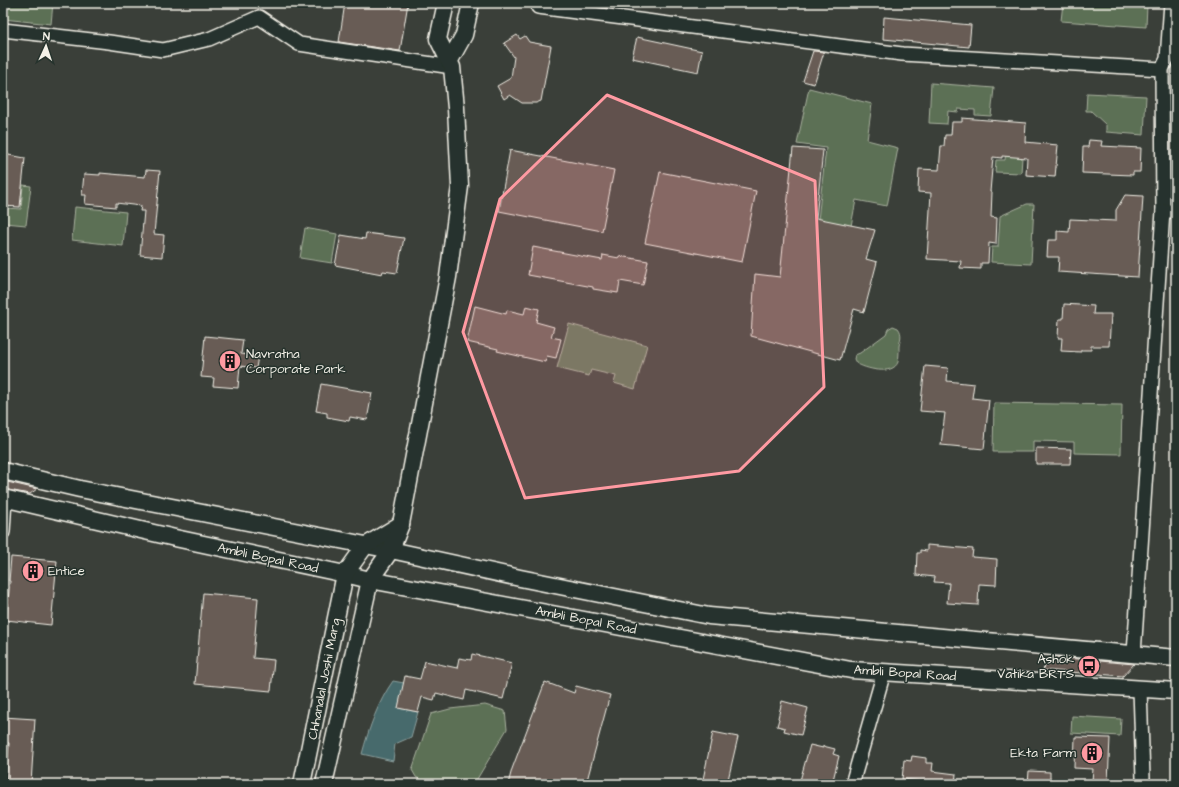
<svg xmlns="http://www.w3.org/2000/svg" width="1179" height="787" font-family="'Architects Daughter',sans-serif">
  <rect width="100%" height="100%" fill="#3a3f39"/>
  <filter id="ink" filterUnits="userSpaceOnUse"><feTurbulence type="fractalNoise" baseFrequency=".025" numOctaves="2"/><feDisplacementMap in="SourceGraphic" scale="8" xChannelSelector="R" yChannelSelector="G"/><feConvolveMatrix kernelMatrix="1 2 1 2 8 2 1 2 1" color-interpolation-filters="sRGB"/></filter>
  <g filter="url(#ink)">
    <g fill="#5b7054" stroke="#a8b09e">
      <polygon points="3,3 53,3 51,24 3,19"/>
      <polygon points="1063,3 1122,3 1147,5 1146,27 1061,21"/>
      <polygon points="931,83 994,88 991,116 975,115 975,110 958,109 958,112 948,111 947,124 929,123"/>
      <polygon points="809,88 872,104 867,140 898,148 887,206 856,200 851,226 818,220 826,148 797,144"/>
      <polygon points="1087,93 1146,96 1144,135 1106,132 1106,125 1091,111 1086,111"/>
      <polygon points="1007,141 1023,142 1021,173 995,172 996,160 1005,160"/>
      <polygon points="23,185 31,186 26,225 5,223 6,208 21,209"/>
      <polygon points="1027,204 1034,204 1031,264 991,262 992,247 998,247 1000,216"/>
      <polygon points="75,207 126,212 123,246 72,240"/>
      <polygon points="305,228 337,234 332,263 300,258"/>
      <polygon points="569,324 647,345 635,389 614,383 616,376 591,370 589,376 557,368"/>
      <path d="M893,326L898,328C903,334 900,340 899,346C899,351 899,357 898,362C893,376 865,369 856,363L854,359L855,355L860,353L886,334L888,329Z"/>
      <polygon points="994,403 1122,405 1121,454 1074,453 1074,442 1033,441 1033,452 993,452"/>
      <polygon points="485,705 505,711 507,729 474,784 427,784 416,777 412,770 431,714 450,709"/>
      <polygon points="1072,716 1121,719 1120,736 1071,733"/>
    </g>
    <path fill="#476a6c" stroke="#8ca09e" d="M393,681L404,683L398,708L418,712L411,737L395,744L393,761L362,754C369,728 378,702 393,681Z"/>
    <g fill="#685c55" stroke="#f4f1e8">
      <polygon points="345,3 408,3 400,51 339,42"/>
      <polygon points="884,17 971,25 969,47 883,39"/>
      <polygon points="517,35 520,39 525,36 529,42 551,46 541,101 536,103 522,103 510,95 504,99 497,86 511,78 514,57 504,43"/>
      <polygon points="637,37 702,51 698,72 632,58"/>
      <polygon points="813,51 824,52 814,84 803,81"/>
      <polygon points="962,118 1026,123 1025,142 1058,145 1055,177 1026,175 1027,158 1002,156 1002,158 993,157 990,192 992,192 991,217 997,218 996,244 989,243 988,263 981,263 981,269 960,268 961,261 927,259 931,193 918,192 919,169 939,170 941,146 944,146 945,135 951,135 952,122 962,122"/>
      <polygon points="1089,140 1102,141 1101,146 1141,148 1140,172 1133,172 1133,175 1082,173 1083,147 1088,147"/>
      <polygon points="793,148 823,150 816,218 875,230 866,259 877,262 864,312 854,309 840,360 751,336 755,274 780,277"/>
      <polygon points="510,150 614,170 602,231 499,211"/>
      <polygon points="3,154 25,158 20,207 3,206"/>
      <polygon points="146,170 160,171 154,234 164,235 162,257 140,255 144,211 140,211 141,206 116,203 116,207 85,204 86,195 82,195 84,174 100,175 100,173 145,177"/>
      <polygon points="660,172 756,191 742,262 645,243"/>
      <polygon points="1125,195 1143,196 1138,277 1058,272 1059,257 1047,257 1048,240 1057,240 1057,231 1069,232 1070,219 1116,221 1116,210"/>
      <polygon points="366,233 404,238 397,273 383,271 382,274 335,265 341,235 365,239"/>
      <polygon points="533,247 602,260 603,255 619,258 619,256 648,261 643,285 620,281 618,293 593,289 593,287 528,275"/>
      <polygon points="1064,304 1094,306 1093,314 1111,314 1109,346 1091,346 1091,350 1081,350 1081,352 1061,351 1062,338 1058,338 1059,319 1063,319"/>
      <polygon points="475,306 506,314 507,310 524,314 526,306 539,309 536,322 554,327 551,337 561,339 556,358 547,356 545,362 497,351 498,349 467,342"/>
      <polygon points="205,336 243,340 241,354 258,356 256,368 240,366 238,388 213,386 214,378 201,377"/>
      <polygon points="925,366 948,368 947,381 974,384 972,398 989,400 984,449 941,445 945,413 920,411"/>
      <polygon points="321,384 372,393 367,420 350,417 349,421 327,417 327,413 316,411"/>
      <polygon points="1036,448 1071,449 1070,464 1036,464"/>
      <polygon points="3,481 37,489 30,494 3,489"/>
      <polygon points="927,545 973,549 972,557 997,559 996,585 979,584 978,605 947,603 949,583 934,582 935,577 916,575 917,553 920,553 920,550 927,551"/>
      <polygon points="11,557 57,561 51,625 6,620 10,581 9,581"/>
      <polygon points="203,593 258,598 253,658 274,660 271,691 195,684"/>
      <polygon points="472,654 512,663 503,699 466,690 464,700 436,693 434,700 422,697 418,712 398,708 405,676 420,679 425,661 457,668 459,658 471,660"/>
      <polygon points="1055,657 1134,664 1123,676 1042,670"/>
      <polygon points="545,682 574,693 576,686 610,695 586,784 508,784 512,769"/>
      <polygon points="782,701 808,708 801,735 784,731 785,728 777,726 779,719 778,718"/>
      <polygon points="3,717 35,719 31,784 6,784 9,743 3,742"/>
      <polygon points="713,732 738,737 727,784 702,784"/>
      <polygon points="1075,737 1110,738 1108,782 1092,781 1093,769 1074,768"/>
      <polygon points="810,745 823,748 823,746 835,749 833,754 839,756 832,784 799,784"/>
      <polygon points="912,756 926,758 926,763 933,763 932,771 956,774 955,784 902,779 904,760 911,761"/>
      <polygon points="1029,771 1050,772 1050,784 1028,784"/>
    </g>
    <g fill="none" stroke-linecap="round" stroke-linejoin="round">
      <g stroke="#f4f1e8" stroke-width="16">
        <g id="minor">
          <polyline points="538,7 902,54 1162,69"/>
          <polyline points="3,30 109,42 163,50 209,39 259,17 299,44 452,67"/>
          <polyline points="1163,211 1162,69 1167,59 1171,3"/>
          <polyline points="3,532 5,499"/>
          <polyline points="1134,654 1163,211 1176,211"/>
          <polyline points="1140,689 1143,778"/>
          <polyline points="852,784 884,672"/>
        </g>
      </g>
      <g stroke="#f4f1e8" stroke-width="19">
        <g id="tertiary">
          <polyline points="449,62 464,35 471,3"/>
          <polyline points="3,471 80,489 391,550 520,578 709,616 1176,658"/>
          <polyline points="3,498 175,538 345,574 370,580 851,670 1176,691"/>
          <polyline points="302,784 345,574 365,546 401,524"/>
          <polyline points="324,784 370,580 391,550 401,524 448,277 460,186 456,108 452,67 438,39 446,3"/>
        </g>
      </g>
      <use href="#minor" stroke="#26332d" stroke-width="13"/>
      <use href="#tertiary" stroke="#26332d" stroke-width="16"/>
    </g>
  </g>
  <path fill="#ff9aa2" fill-opacity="0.2" stroke="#ff9aa2" stroke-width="3" stroke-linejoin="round" d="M607,95L815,181L824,387L739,471L525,498L463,332L500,199Z"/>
  <defs>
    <g id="building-disc" transform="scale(1.15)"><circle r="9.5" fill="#ff9aa2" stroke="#26332d"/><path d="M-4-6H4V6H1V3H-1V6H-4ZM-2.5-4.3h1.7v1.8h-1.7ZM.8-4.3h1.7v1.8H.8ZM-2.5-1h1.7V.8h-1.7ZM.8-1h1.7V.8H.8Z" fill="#111"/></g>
    <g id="bus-disc" transform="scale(1.15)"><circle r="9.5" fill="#ff9aa2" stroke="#26332d"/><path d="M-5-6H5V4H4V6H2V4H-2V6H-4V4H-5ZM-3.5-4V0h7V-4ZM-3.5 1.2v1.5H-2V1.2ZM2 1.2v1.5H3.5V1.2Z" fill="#111"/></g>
  </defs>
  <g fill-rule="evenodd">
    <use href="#building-disc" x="230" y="361"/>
    <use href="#building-disc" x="33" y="571"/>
    <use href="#bus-disc" x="1089" y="666"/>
    <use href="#building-disc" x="1092" y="753"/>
  </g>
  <g text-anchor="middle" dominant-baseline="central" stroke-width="3" stroke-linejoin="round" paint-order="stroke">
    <g font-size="13" fill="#f4f1e8" stroke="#26332d" text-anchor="start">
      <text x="246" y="354">Navratna<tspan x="246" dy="15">Corporate Park</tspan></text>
      <text x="48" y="571">Entice</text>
      <text x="1074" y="659" text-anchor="end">Ashok<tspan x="1074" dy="15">Vatika BRTS</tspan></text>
      <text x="1076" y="753" text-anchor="end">Ekta Farm</text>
    </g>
    <g font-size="13" fill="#f4f1e8" stroke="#26332d">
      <text transform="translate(268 558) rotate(12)">Ambli Bopal Road</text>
      <text transform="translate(586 620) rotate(11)">Ambli Bopal Road</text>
      <text transform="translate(905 673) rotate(4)">Ambli Bopal Road</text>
      <text transform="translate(324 679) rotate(-79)">Chhanalal Joshi Marg</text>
    </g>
  </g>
  <rect width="1179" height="787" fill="none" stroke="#26332d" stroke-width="16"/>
  <rect x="8" y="8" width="1163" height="771" fill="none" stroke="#f4f1e8" stroke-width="1.5" filter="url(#ink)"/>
  <g transform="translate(46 46) rotate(3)" stroke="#26332d" stroke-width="3" paint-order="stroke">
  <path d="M0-3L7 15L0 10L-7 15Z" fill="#f4f1e8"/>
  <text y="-6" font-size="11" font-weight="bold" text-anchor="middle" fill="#f4f1e8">N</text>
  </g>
</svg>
